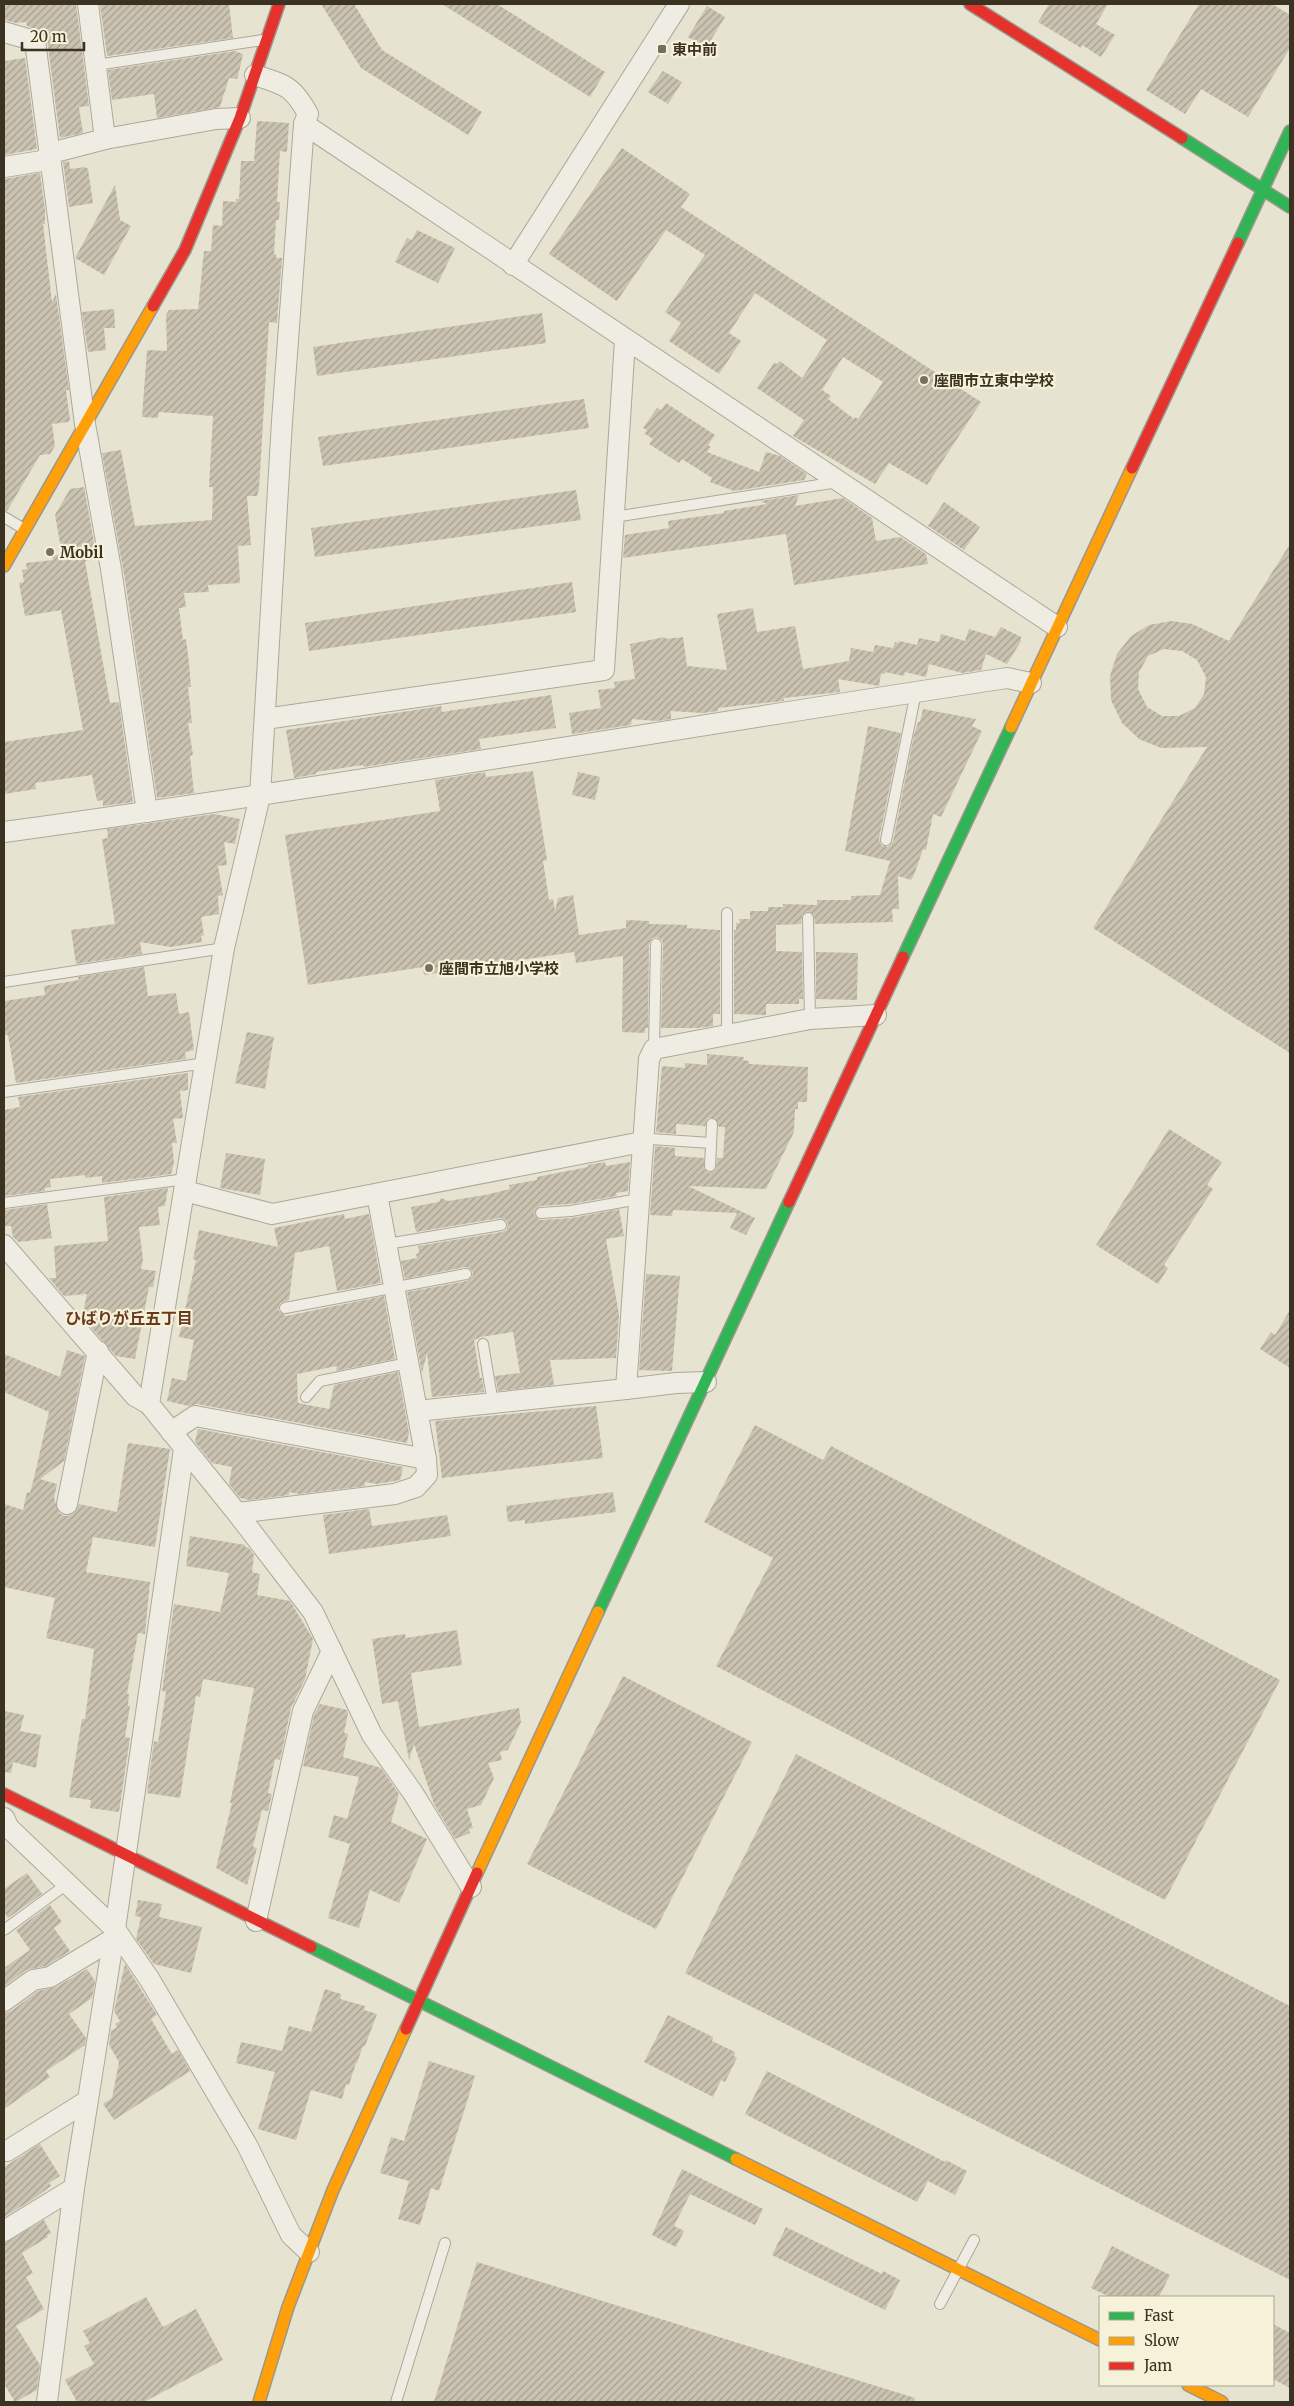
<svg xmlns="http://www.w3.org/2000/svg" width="1294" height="2406" font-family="Merriweather,'Noto Sans JP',serif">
  <defs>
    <pattern id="building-hatch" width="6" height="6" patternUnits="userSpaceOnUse" patternTransform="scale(1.25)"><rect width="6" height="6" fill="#cbc3b2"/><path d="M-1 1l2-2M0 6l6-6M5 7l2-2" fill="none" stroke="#a69f90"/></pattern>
  </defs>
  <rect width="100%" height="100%" fill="#e7e3d1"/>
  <g fill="url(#building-hatch)" fill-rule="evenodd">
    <polygon points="4,4 76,4 89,106 79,107 83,133 60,138 47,39 44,33 27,26 26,22 16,23 5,20"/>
    <polygon points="100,4 229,4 233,38 107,56"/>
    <polygon points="321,4 354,4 382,50 482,112 468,135 361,68"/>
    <polygon points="442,4 497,4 605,72 590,97"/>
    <polygon points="1049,4 1108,4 1096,24 1115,35 1101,57 1082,45 1081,48 1038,22"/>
    <polygon points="1199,4 1272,4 1290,15 1290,48 1248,117 1201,89 1185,114 1146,90"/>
    <polygon points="707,6 725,17 706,48 688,37"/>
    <polygon points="235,51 243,54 238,76 237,79 229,78 220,107 157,118 154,94 112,100 108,70"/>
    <polygon points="25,58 37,149 4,155 4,61"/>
    <polygon points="663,71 682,82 668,104 648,92"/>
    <polygon points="257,121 289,123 287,152 280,151 277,202 280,202 279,220 276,220 274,254 276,254 276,258 282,258 277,323 269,322 259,489 257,496 247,496 251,545 238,546 240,583 208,585 209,592 184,593 186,607 179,608 183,640 186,639 189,663 191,687 188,687 192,723 188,723 193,755 190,756 194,793 157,798 125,580 102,453 121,450 135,526 212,520 213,487 209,487 213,416 159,412 158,418 142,417 147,350 167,351 166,315 169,310 198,309 204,251 211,251 213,225 222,226 223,201 236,202 236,199 239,199 241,161 254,161"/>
    <path d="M622,148L690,194L681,207L981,402L927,485L889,463L875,484L793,436L804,420L757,388L774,363L777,364L780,361L802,378L827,340L755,293L729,333L741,341L719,374L669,341L681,323L665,312L705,255L666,230L617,301L549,254ZM843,357L883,382L858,419L855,417L854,419L828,399L831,396L822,390Z"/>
    <polygon points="69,161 70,169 85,167 88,169 93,203 69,207 63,162"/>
    <polygon points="40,173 45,210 45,224 43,224 52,302 56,294 69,390 66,390 70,420 68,422 52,424 55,446 50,454 40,455 7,511 4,510 4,179"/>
    <polygon points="115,185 120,220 131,226 104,275 75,258"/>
    <polygon points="417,230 455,248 438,283 395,262 407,238 412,240"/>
    <polygon points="114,309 115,328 104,328 106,350 88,352 82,312"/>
    <polygon points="542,313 546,343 317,376 313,347"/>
    <polygon points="584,399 589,428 323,466 318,437"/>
    <polygon points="666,403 715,435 708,445 711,447 707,452 759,472 766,452 780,456 807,474 804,480 734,491 710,482 712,478 682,459 679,463 649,444 653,439 645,434 647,430 643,428 657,408 661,410"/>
    <polygon points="84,487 97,559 85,561 110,703 119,702 133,802 103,806 103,800 97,801 92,775 35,783 36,789 4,794 4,742 83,730 61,610 25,616 19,583 24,582 22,570 27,569 26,563 53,560 52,556 62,554 55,515 70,489"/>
    <polygon points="576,490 581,520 315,557 311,528"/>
    <polygon points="799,495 795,506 843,498 872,518 876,541 900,537 926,554 928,564 794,585 786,534 623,558 625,535 669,528 668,521 724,513 724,511 767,504 760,501"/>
    <polygon points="944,502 980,527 964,550 928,526"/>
    <path d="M1290,544V1053L1093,928L1207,747L1161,748L1139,739L1122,723L1111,700L1110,676L1117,654L1131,636L1149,625L1172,621L1192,624L1229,641ZM1164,649L1182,651L1197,660L1206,677L1204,694L1195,708L1179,716H1162L1147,707L1138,689L1139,672L1148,656Z"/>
    <polygon points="572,582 576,612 309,651 305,623"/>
    <polygon points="753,608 757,632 795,626 803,669 849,661 851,648 873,652 875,645 893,648 895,642 898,643 899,641 917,645 919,638 939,642 941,634 965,641 969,629 995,637 1001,627 1021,637 1021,641 1007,664 986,654 981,670 962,673 929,664 926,677 905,672 904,676 885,672 885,674 881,674 879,686 838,679 840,692 784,698 784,701 718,708 718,711 703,713 671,711 671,719 656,721 632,719 631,725 572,734 569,713 601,708 598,690 615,688 614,682 635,679 630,644 665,637 666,639 683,637 687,666 727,670 717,614"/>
    <polygon points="551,695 556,728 479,739 481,749 363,767 363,765 316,772 316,774 294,778 286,730 441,706 442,712"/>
    <polygon points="923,709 976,719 972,726 982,731 941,817 933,814 926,850 923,849 914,875 911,880 898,876 899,909 892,909 893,922 815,924 814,915 807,911 802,915 801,924 776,925 776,951 802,952 803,999 799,999 799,1004 766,1004 766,1015 734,1014 734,930 736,930 736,923 740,923 739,919 750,919 750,911 768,911 768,907 783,907 783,904 817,905 817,900 851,900 851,896 880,895 890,861 845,851 868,726 901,733 879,839 881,845 888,847 893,841 914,735 918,722 920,722"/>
    <polygon points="533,771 547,860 543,861 549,900 553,899 555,911 558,898 573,895 579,935 626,928 626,920 649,921 649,924 687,925 687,928 720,930 720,1014 713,1014 713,1026 698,1028 661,1028 663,944 662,940 657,937 652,938 649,944 648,1028 645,1028 645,1033 622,1032 623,956 576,963 574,952 424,975 423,967 308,985 285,835 440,811 435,780 485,772 486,777"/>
    <polygon points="578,772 600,777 595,800 572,795"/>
    <polygon points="215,814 240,819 235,844 224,842 227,865 218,866 223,895 218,896 219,914 201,917 204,935 201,936 202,942 171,947 140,942 142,954 76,964 71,930 115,924 102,839 108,838 107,829"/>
    <polygon points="816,952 858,953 857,1000 816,999"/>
    <polygon points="144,967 148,996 176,993 179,1014 189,1012 194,1050 185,1052 186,1059 16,1083 8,1035 4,1035 4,1001 45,995 44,986 79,980 78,977"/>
    <polygon points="247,1032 274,1037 265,1089 235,1083"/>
    <polygon points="707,1054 744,1057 743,1060 749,1061 749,1064 808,1067 807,1102 798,1102 798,1109 795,1109 794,1132 766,1189 688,1186 755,1218 746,1235 730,1228 737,1213 673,1210 672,1216 650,1215 655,1146 675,1148 675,1156 704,1158 704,1169 709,1173 716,1169 717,1158 723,1158 725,1127 719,1127 715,1118 708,1118 705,1126 676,1124 676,1134 656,1132 662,1066 685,1068 685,1063 707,1065"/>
    <polygon points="188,1073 188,1090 180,1091 183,1118 173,1119 177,1143 172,1143 174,1163 171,1174 102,1183 102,1176 85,1178 85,1175 50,1179 51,1187 45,1188 45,1191 4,1196 4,1110 20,1107 18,1097"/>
    <polygon points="1169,1129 1222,1162 1207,1185 1213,1189 1164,1265 1168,1268 1158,1284 1096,1245"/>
    <polygon points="226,1153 265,1159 260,1195 220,1188"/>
    <polygon points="605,1162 606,1166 630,1162 628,1191 616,1193 617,1196 570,1204 540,1206 534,1213 536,1217 541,1220 572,1218 619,1209 624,1236 606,1239 619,1315 616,1358 550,1360 554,1385 498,1391 495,1376 520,1373 513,1332 481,1337 474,1340 480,1378 482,1378 484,1392 432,1397 427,1353 422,1373 407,1292 467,1281 472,1277 473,1272 469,1268 465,1267 405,1279 401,1261 417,1258 416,1254 419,1253 418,1246 502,1232 506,1230 508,1224 506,1220 500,1218 416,1232 411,1207 439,1202 441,1198 448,1201 485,1195 510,1189 509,1185 537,1180 537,1177 588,1167 588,1165"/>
    <polygon points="168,1188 165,1206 158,1207 160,1225 139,1227 143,1259 141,1269 156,1271 153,1287 149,1287 135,1359 116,1356 82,1317 87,1294 64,1296 49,1278 56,1278 54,1246 108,1241 104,1197"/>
    <polygon points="47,1204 52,1238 19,1242 13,1237 11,1226 4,1226 4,1210"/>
    <polygon points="344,1214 345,1219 369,1214 381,1283 337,1291 329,1246 295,1253 289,1300 280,1303 278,1310 286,1316 384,1296 395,1359 336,1371 337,1366 297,1374 298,1403 329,1409 334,1385 398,1372 409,1433 407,1443 197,1404 189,1406 167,1401 172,1378 186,1381 194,1340 179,1337 196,1260 193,1259 199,1230 278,1247 274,1228"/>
    <polygon points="646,1274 680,1276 672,1371 639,1370"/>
    <polygon points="1290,1310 1290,1368 1260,1349 1271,1332 1275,1335"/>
    <polygon points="67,1350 85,1356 64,1461 40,1479 57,1484 54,1498 59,1513 65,1516 71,1515 76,1511 79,1504 117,1512 128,1443 170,1449 155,1547 93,1537 86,1572 150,1582 145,1634 138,1633 127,1694 129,1694 128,1706 130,1706 125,1737 130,1738 119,1812 90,1808 91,1800 69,1797 82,1719 85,1719 94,1649 46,1638 55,1598 4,1587 4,1504 23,1510 27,1492 30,1493 34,1478 49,1412 4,1392 4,1354 60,1377"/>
    <polygon points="596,1406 603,1458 442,1478 435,1421"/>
    <polygon points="755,1425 823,1460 831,1446 1280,1680 1165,1900 716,1666 773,1558 704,1522"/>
    <polygon points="198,1429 403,1467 400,1480 377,1484 365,1482 365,1486 299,1494 289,1492 289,1495 249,1500 240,1498 229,1484 232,1467 212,1463 195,1442"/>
    <polygon points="613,1492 616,1512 525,1524 525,1520 508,1522 506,1506"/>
    <polygon points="369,1509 372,1526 447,1515 451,1536 329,1554 323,1515"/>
    <polygon points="190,1536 245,1545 245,1547 249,1548 254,1555 252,1572 260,1574 257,1595 290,1601 313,1639 305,1679 291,1708 280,1760 275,1759 268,1793 272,1794 268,1811 262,1810 253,1847 257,1848 247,1885 216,1868 232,1803 230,1803 254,1688 203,1679 200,1697 196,1696 180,1798 147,1793 154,1741 158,1742 166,1692 162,1691 174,1604 220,1612 229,1573 186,1566"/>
    <polygon points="457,1630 462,1665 411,1673 419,1727 519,1708 521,1722 508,1750 500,1752 502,1760 488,1763 494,1778 481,1805 467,1809 473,1828 469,1829 470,1833 455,1839 434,1804 414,1744 409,1760 398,1701 382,1704 372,1639 405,1634 406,1638"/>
    <polygon points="623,1676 752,1742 656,1929 527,1864"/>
    <polygon points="320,1704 347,1710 348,1713 344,1733 348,1734 343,1757 381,1768 399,1794 391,1822 427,1839 399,1903 370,1890 359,1928 328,1918 350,1844 328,1837 334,1815 347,1819 359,1777 303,1766 314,1715"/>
    <polygon points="4,1711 24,1715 20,1731 41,1735 36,1768 13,1762 11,1773 4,1772"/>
    <polygon points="796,1754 1290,2006 1290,2280 685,1973"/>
    <polygon points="27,1873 42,1894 8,1918 4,1912 4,1889"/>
    <polygon points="138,1900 162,1904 159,1917 202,1927 191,1973 154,1964 136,1939 141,1917 135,1916"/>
    <polygon points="50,1905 62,1922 54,1928 70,1951 46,1966 26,1970 4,1987 4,1968 30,1950 16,1930"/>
    <polygon points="125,1964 157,2015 151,2019 172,2054 178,2050 190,2071 114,2120 103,2104 112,2098 119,2062 109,2045 111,2031 117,2027 115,2024 120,2021 114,2011"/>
    <polygon points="87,1969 95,1981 92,1998 69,2014 86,2038 85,2045 46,2071 50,2077 4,2109 4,2013 11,2011 38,1991 56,1987"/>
    <polygon points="325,1989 341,1994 340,1999 365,2006 364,2010 377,2014 365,2046 363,2046 357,2063 356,2063 349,2085 346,2084 342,2099 311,2090 296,2140 258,2129 275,2072 236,2063 241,2042 282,2051 289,2026 311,2032"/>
    <polygon points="668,2015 713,2037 712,2041 735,2052 734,2056 737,2058 725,2082 721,2080 713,2097 644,2062"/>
    <polygon points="429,2061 475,2076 439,2191 431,2188 420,2225 398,2219 409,2181 380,2173 391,2137 404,2141"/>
    <polygon points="767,2071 945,2162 946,2160 967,2171 955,2195 928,2181 917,2202 745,2114"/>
    <polygon points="40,2144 60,2176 49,2183 51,2186 32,2200 4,2217 4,2167"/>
    <polygon points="682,2169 763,2209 755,2225 690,2194 674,2226 684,2231 676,2247 652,2235"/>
    <polygon points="44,2220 51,2233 47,2235 48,2237 22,2253 33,2273 26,2277 44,2309 16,2326 40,2365 37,2390 15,2402 4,2384 4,2243"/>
    <polygon points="786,2227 882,2274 883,2271 900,2280 885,2310 772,2255"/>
    <polygon points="1112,2246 1170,2275 1159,2297 1110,2297 1091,2288"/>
    <polygon points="477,2262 915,2398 914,2402 434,2402"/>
    <polygon points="146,2297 163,2327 196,2309 223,2360 144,2402 77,2402 65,2380 94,2364 84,2346 90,2343 83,2331"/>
    <polygon points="1273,2324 1290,2333 1290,2388 1273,2379"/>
  </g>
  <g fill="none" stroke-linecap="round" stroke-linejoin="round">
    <g stroke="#ada899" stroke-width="12">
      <g id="lane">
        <polyline points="96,65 263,40"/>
        <polyline points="4,517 24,529"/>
        <polyline points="614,517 838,482"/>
        <polyline points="886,840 916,692"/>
        <polyline points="727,913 727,1035"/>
        <polyline points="808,918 810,1019"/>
        <polyline points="4,982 224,948"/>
        <polyline points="654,1049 656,944"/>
        <polyline points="4,1092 206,1063"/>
        <polyline points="642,1142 651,1139 711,1143"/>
        <polyline points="710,1166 712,1124"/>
        <polyline points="4,1203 186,1179"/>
        <polyline points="541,1213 571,1211 639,1199"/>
        <polyline points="387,1244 501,1225"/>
        <polyline points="285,1308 466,1274"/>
        <polyline points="483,1344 493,1403"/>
        <polyline points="306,1397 320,1381 408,1363"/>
        <polyline points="4,1930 67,1884"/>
        <polyline points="940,2304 974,2240"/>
        <polyline points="396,2402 445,2243"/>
      </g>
    </g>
    <g stroke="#ada899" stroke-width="22">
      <g id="street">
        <polyline points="4,32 35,41 85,424 111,569 147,812"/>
        <path d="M255,75C285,85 292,85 308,114L304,124L282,421L260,796L224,948L149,1404L237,1513L313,1612L372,1735L413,1793L471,1887"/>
        <polyline points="304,124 1057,627"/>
        <polyline points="105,139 216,119 240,118"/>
        <polyline points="4,167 42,161 51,153 105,139 88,4"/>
        <polyline points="513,265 679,4"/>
        <polyline points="265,719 604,670 625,340"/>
        <path d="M4,832C339,786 672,729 1007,678L1031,683"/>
        <polyline points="185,1191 272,1214 642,1142"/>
        <polyline points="4,1245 135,1396 149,1404"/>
        <polyline points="626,1389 676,1383 706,1382"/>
        <polyline points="417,1411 626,1389 649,1059 654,1049 810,1019 876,1015"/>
        <polyline points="171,1432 195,1416 426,1459"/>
        <polyline points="67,1504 98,1351"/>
        <polyline points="237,1513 395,1494 416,1487 427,1475 426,1459 377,1194"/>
        <polyline points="4,1818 9,1828 115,1929 150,1980 247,2145 291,2235 309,2252"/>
        <polyline points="256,1921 303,1711 332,1651"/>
        <polyline points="4,2001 33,1980 50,1977 113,1939"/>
        <polyline points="7,2151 87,2101"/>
        <polyline points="4,2231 74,2188"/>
        <polyline points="47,2402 74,2188 115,1929 184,1449"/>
      </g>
    </g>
    <g stroke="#9c978a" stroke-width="14">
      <g id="fast">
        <polyline points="1182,138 1290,207"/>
        <polyline points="1238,243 1290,131"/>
        <polyline points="903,957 1011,727"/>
        <polyline points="598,1612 789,1202"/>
        <polyline points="311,1947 736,2159"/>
      </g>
    </g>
    <g stroke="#9c978a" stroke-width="14">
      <g id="slow">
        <polyline points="4,566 153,306"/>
        <polyline points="1011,727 1132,468"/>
        <polyline points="477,1873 598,1612"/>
        <polyline points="736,2159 1100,2340"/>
        <polyline points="1188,2385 1222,2402"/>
        <polyline points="259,2402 288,2307 333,2190 406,2029"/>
      </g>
    </g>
    <g stroke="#9c978a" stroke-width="14">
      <g id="jam">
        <polyline points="970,4 1182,138"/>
        <polyline points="153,306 185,250 240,118 279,4"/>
        <polyline points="1132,468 1238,243"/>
        <polyline points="789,1202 903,957"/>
        <polyline points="4,1794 311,1947"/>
        <polyline points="406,2029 477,1873"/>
      </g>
    </g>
    <use href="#lane" stroke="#efede3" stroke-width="10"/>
    <use href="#street" stroke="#efede3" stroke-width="20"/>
    <use href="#fast" stroke="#30b455" stroke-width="11"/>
    <use href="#slow" stroke="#ff9f0a" stroke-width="11"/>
    <use href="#jam" stroke="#e5322d" stroke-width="11"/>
  </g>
  <g fill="#78705f" stroke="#f6f2d9" stroke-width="2">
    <rect x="657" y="44" width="10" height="10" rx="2.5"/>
    <circle cx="924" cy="380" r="5"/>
    <circle cx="50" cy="552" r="5"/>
    <circle cx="429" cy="968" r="5"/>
  </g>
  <g text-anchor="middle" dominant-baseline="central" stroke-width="4.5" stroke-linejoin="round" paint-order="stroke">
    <g font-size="15" font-weight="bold" fill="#3c3221" stroke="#f6f2d9" text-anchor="start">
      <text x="672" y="49">東中前</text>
      <text x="934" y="380">座間市立東中学校</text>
      <text x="60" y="552">Mobil</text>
      <text x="439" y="968">座間市立旭小学校</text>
    </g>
    <g font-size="16" font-weight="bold" fill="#693a20" stroke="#f6f2d9">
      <text x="129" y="1318">ひばりが丘五丁目</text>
    </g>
  </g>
  <rect width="1294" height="2406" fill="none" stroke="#3c3221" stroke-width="10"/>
  <rect x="1099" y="2296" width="175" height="90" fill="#f6f2d9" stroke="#aca58f"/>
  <rect x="1109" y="2312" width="25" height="8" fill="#30b455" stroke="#aca58f"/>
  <text x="1144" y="2321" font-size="15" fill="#3c3221">Fast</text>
  <rect x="1109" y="2337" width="25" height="8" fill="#ff9f0a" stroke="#aca58f"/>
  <text x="1144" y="2346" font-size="15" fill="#3c3221">Slow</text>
  <rect x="1109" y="2362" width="25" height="8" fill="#e5322d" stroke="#aca58f"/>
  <text x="1144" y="2371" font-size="15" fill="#3c3221">Jam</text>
  <path d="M22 42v8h62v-8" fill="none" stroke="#3c3221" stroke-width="2.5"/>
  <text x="30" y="42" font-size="15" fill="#3c3221" stroke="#f6f2d9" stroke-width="4" paint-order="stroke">20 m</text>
</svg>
